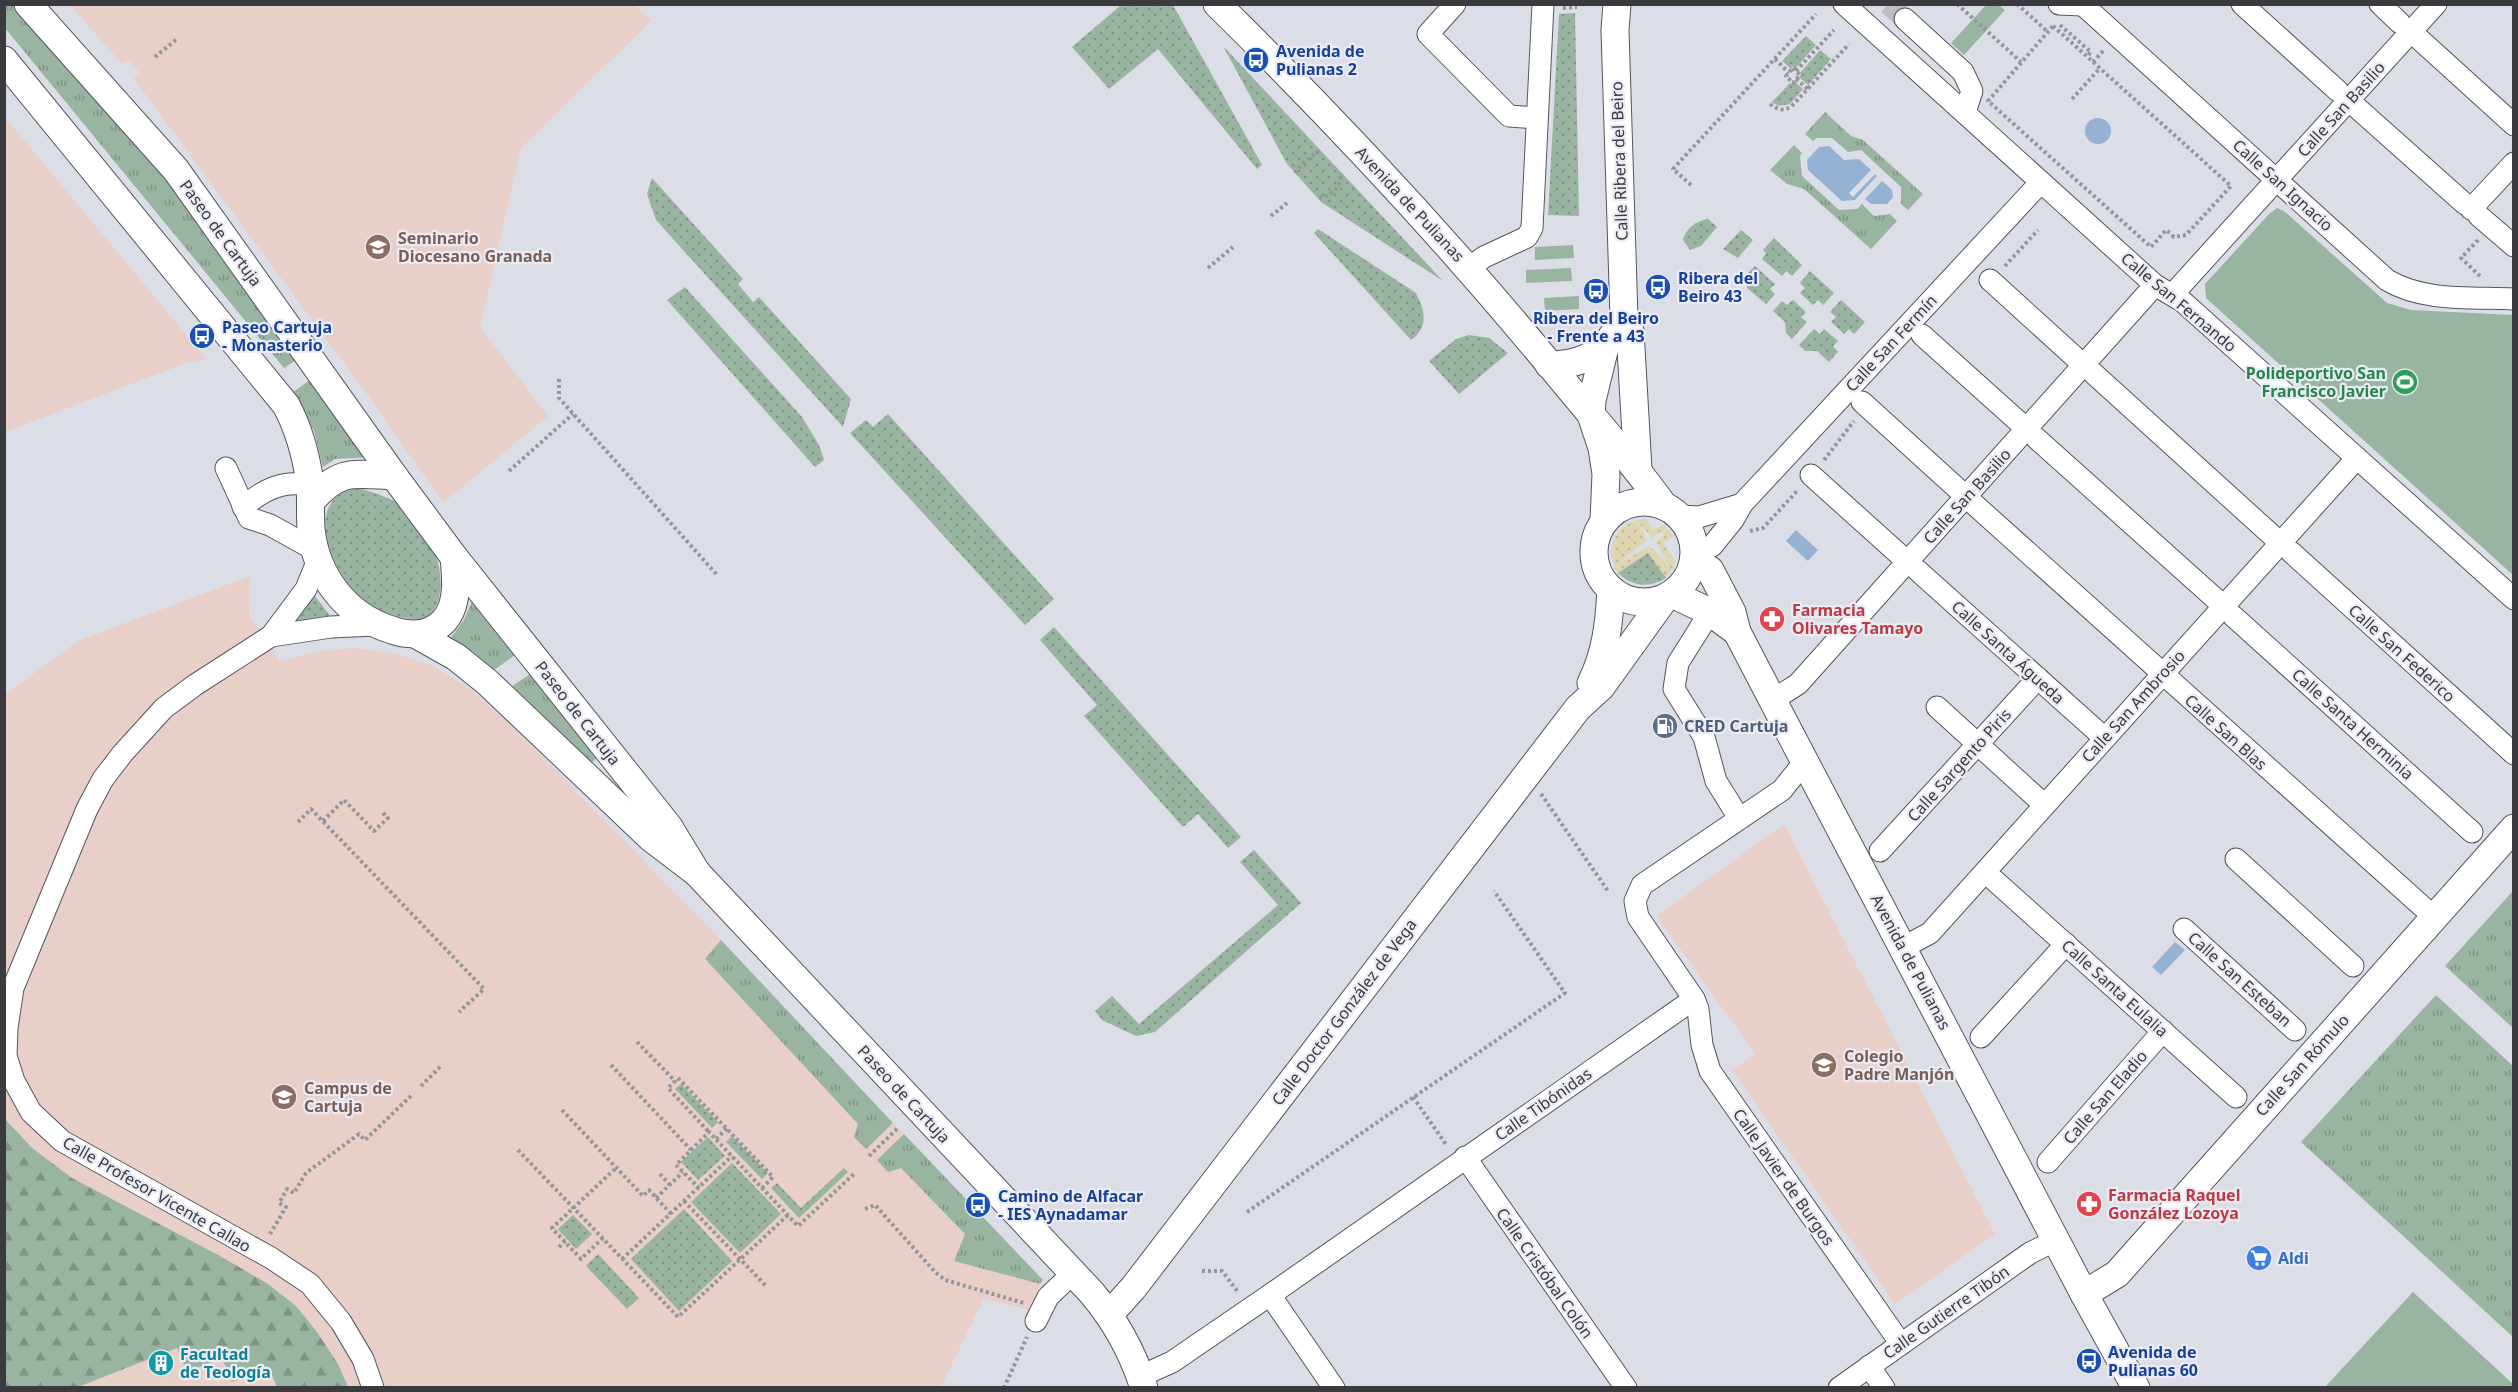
<svg xmlns="http://www.w3.org/2000/svg" width="2518" height="1392" font-family="'Noto Sans',sans-serif">
  <defs>
    <pattern id="grass-tufts" width="24" height="20" patternUnits="userSpaceOnUse" patternTransform="scale(1.5)"><rect width="24" height="20" fill="#99b4a0"/><path d="M3 7l-1-3M5 7V3M7 7l1-3M15 17l-1-3M17 17v-4M19 17l1-3" fill="none" stroke="#7e9484"/></pattern>
    <pattern id="forest-firs" width="22" height="20" patternUnits="userSpaceOnUse" patternTransform="scale(1.5)"><rect width="22" height="20" fill="#99b4a0"/><path d="M5 1l3.5 6h-7zM16 11l3.5 6h-7z" fill="#7e9484"/></pattern>
    <pattern id="sand-dots" width="8" height="8" patternUnits="userSpaceOnUse" patternTransform="scale(1.5)"><rect width="8" height="8" fill="#dfd5b0"/><path d="M2 2h.1M6 6h.1" fill="none" stroke="#c0b898" stroke-width="1.8" stroke-linecap="round"/></pattern>
    <pattern id="garden-dots" width="8" height="8" patternUnits="userSpaceOnUse" patternTransform="scale(1.5)"><rect width="8" height="8" fill="#99b4a0"/><path d="M2 2h.1M6 6h.1" fill="none" stroke="#7e9484" stroke-width="1.8" stroke-linecap="round"/></pattern>
  </defs>
  <rect width="100%" height="100%" fill="#dcdee7"/>
  <g fill="#e8cfc7">
    <polygon points="70,5 636,5 651,21 521,148 480,327 548,416 443,503 375,405 134,79 139,72 129,60 122,64"/>
    <polygon points="4,116 206,359 186,363 5,432"/>
    <polygon points="250,576 249,615 280,662 316,651 354,648 393,653 431,665 472,690 529,743 721,940 705,960 859,1124 866,1149 893,1123 904,1134 877,1160 901,1168 965,1234 955,1261 1040,1284 1031,1311 984,1298 941,1387 5,1387 4,695 78,641"/>
    <polygon points="1784,824 1995,1234 1895,1304 1732,1070 1755,1054 1657,916"/>
  </g>
  <g fill="url(#grass-tufts)">
    <polygon points="4,5 14,5 157,164 299,358 284,368 5,28"/>
    <polygon points="1825,112 1851,136 1863,140 1923,194 1908,210 1901,204 1901,187 1861,150 1848,152 1832,138 1817,138 1813,141 1805,134"/>
    <polygon points="1794,145 1802,153 1800,156 1802,176 1839,210 1857,209 1862,204 1874,216 1890,214 1897,221 1871,249 1804,189 1787,184 1770,170"/>
    <polygon points="313,378 371,457 335,459 323,467 314,431 293,392"/>
    <polygon points="473,598 518,653 494,670 473,652 450,639 464,620"/>
    <polygon points="533,672 598,757 590,764 511,687"/>
    <polygon points="2513,891 2513,1028 2445,966"/>
    <polygon points="721,940 893,1123 866,1149 854,1137 858,1124 705,959"/>
    <polygon points="2436,995 2513,1066 2513,1337 2301,1142"/>
    <polygon points="904,1134 1043,1280 1040,1284 954,1261 965,1234 901,1168 888,1172 877,1160"/>
  </g>
  <polygon fill="url(#forest-firs)" points="4,1118 32,1148 72,1178 220,1256 268,1284 296,1306 317,1332 338,1364 348,1387 277,1387 269,1368 232,1382 222,1358 187,1372 177,1348 78,1387 5,1387"/>
  <path fill="url(#sand-dots)" fill-rule="evenodd" d="M1646,519L1653,530L1663,525L1674,536L1663,543L1676,563L1666,578L1648,553L1618,573C1603,548 1616,521 1646,519ZM1638,522L1652,537L1667,530L1656,542L1670,568L1650,546L1618,564L1647,540Z"/>
  <g fill="#99b4a0">
    <polygon points="1987,4 1999,5 2005,10 1964,55 1951,43"/>
    <polygon points="2277,208 2284,211 2387,303 2411,310 2513,315 2513,575 2206,298 2205,284 2269,214"/>
    <polygon points="1573,245 1574,258 1535,260 1535,247"/>
    <polygon points="1571,268 1572,281 1526,283 1526,270"/>
    <polygon points="1579,296 1579,309 1545,311 1544,298"/>
    <polygon points="2413,1292 2513,1384 2510,1387 2325,1387"/>
  </g>
  <g fill="url(#garden-dots)">
    <polygon points="1121,5 1173,5 1262,165 1257,169 1158,49 1109,89 1072,47"/>
    <polygon points="1575,13 1579,216 1548,215 1559,14"/>
    <polygon points="1806,36 1816,45 1795,69 1793,66 1791,69 1782,61"/>
    <polygon points="1223,46 1443,281 1321,202 1287,164"/>
    <polygon points="1820,50 1831,59 1808,85 1799,77 1801,75 1800,73"/>
    <polygon points="1795,82 1803,89 1790,104 1778,106 1772,102 1790,83 1793,85"/>
    <polygon points="652,178 743,279 738,284 753,302 759,297 851,399 843,427 656,220 647,194"/>
    <path d="M1708,219L1717,227L1701,246L1690,250L1683,240C1686,228 1696,221 1708,219Z"/>
    <path d="M1318,229L1416,293C1425,311 1429,327 1411,340L1314,233Z"/>
    <polygon points="1741,230 1753,240 1738,258 1723,249"/>
    <polygon points="1774,238 1802,265 1792,276 1786,271 1782,276 1762,259 1766,253 1763,250"/>
    <polygon points="1755,266 1775,284 1770,289 1775,294 1766,304 1747,288 1745,276"/>
    <polygon points="1810,271 1834,293 1823,305 1818,300 1813,305 1800,293 1805,288 1800,283"/>
    <polygon points="685,287 802,417 819,445 824,460 815,467 667,300"/>
    <polygon points="1793,300 1806,312 1801,317 1807,322 1792,339 1786,333 1785,322 1773,311 1782,301 1787,305"/>
    <polygon points="1841,300 1865,322 1854,334 1849,329 1844,334 1831,322 1836,317 1830,312"/>
    <polygon points="1814,329 1820,334 1824,329 1838,341 1833,346 1838,352 1829,362 1817,351 1805,351 1799,345"/>
    <polygon points="1469,335 1489,338 1508,353 1459,394 1429,361 1456,339"/>
    <polygon points="888,414 1054,599 1025,625 850,433 866,420 873,427"/>
    <path d="M358,488C372,492 387,496 400,505C408,511 431,543 435,553C444,576 446,624 410,619C392,616 374,609 360,597C331,571 300,497 358,488Z"/>
    <path d="M1648,553L1666,578C1649,588 1633,587 1618,573Z"/>
    <polygon points="314,595 332,618 292,624"/>
    <polygon points="1054,627 1241,837 1228,848 1198,814 1183,827 1084,716 1097,705 1040,640"/>
    <polygon points="1254,850 1301,903 1155,1032 1136,1036 1102,1020 1095,1011 1112,996 1139,1024 1278,905 1240,862"/>
    <polygon points="681,1084 718,1122 712,1128 675,1089"/>
    <polygon points="732,1136 768,1173 762,1179 726,1142"/>
    <polygon points="708,1137 725,1156 698,1180 681,1162"/>
    <polygon points="732,1163 781,1214 740,1253 691,1202"/>
    <polygon points="844,1168 848,1172 799,1218 771,1188 777,1183 801,1208"/>
    <polygon points="684,1209 732,1261 679,1311 631,1259"/>
    <polygon points="573,1215 592,1234 576,1249 558,1229"/>
    <polygon points="598,1254 639,1298 627,1309 586,1266"/>
  </g>
  <g fill="#95b1d3">
    <circle cx="2098" cy="131" r="13"/>
    <polygon points="1829,146 1844,160 1859,159 1871,170 1849,193 1853,197 1875,174 1877,176 1855,200 1842,201 1808,170 1807,160 1819,147"/>
    <polygon points="1882,181 1892,190 1893,197 1887,204 1871,204 1865,199"/>
    <polygon points="1796,530 1818,550 1808,561 1786,541"/>
    <polygon points="2175,942 2185,950 2161,975 2152,967"/>
  </g>
  <g fill="none" stroke-linecap="round" stroke-linejoin="round">
    <polyline stroke="#bcbdc5" stroke-width="21" stroke-dasharray="21 10" stroke-linecap="butt" points="1888,4 1905,19"/>
    <g stroke="#54565d" stroke-width="23">
      <g id="minor">
        <polyline points="1455,4 1428,34 1509,116 1537,118"/>
        <polyline points="1844,4 2155,285 2182,301 2514,599"/>
        <polyline points="2059,4 2082,5"/>
        <path d="M2082,4L2387,280C2424,302 2472,297 2514,299"/>
        <polyline points="2242,4 2338,91"/>
        <polyline points="2380,4 2400,23"/>
        <polyline points="1905,19 1963,72 1972,91 1965,112"/>
        <polyline points="2417,37 2514,125"/>
        <polyline points="2355,106 2465,204"/>
        <polyline points="2471,209 2514,163"/>
        <polyline points="2479,216 2514,246"/>
        <polyline points="1469,268 1484,257 1527,237 1532,228 1543,4"/>
        <polyline points="1990,280 2078,360"/>
        <polyline points="2173,294 2436,4"/>
        <polyline points="1922,335 2020,423"/>
        <polyline points="2093,373 2276,539"/>
        <polyline points="1862,402 1960,491"/>
        <polyline points="2036,438 2219,602"/>
        <polyline points="226,468 249,518 270,525 315,550"/>
        <polyline points="1811,475 1901,556"/>
        <polyline points="1966,497 2434,917"/>
        <path d="M243,507C271,483 288,481 325,485"/>
        <polyline points="1679,516 1699,517 1742,504"/>
        <polyline points="2291,552 2514,754"/>
        <polyline points="1694,553 1712,546 1733,520 1742,504 2041,182"/>
        <polyline points="317,562 306,589 271,636 195,685 164,708 123,753 103,779 87,809 13,988 7,1028 6,1056 14,1081 31,1112 62,1141 271,1258 310,1284 341,1322 363,1359 373,1388"/>
        <polyline points="1917,570 2100,734"/>
        <polyline points="1710,612 1678,663 1674,689 1704,737 1716,781 1739,818"/>
        <polyline points="2233,616 2472,832"/>
        <polyline points="271,636 331,627 374,625"/>
        <polyline points="1773,700 1798,684 2155,285"/>
        <polyline points="1937,707 2039,800"/>
        <polyline points="1805,761 1782,790 1642,885 1635,901 1638,917 1694,999 1698,1009 1702,1045 1710,1071 1901,1344"/>
        <polyline points="1880,851 2038,678"/>
        <polyline points="2236,859 2353,966"/>
        <polyline points="1994,880 2236,1097"/>
        <polyline points="2184,929 2295,1030"/>
        <polyline points="1904,947 1930,933 2357,458"/>
        <polyline points="1981,1037 2066,944"/>
        <polyline points="1465,1157 1626,1388"/>
        <polyline points="2048,1162 2163,1031"/>
        <polyline points="1270,1295 1334,1388"/>
        <polyline points="1036,1321 1048,1297 1073,1273"/>
        <polyline points="1869,1366 1884,1388"/>
        <polyline points="1141,1376 1172,1362 1270,1295 1694,999"/>
        <polyline points="1839,1388 2030,1253 2056,1240"/>
      </g>
    </g>
    <g stroke="#54565d" stroke-width="29">
      <g id="major">
        <polyline points="28,4 176,170 394,476 454,557 669,827 697,873"/>
        <path d="M1217,4C1334,119 1446,239 1550,365C1588,412 1629,457 1664,506"/>
        <polyline points="1617,4 1615,30 1624,318 1630,331 1638,469"/>
        <path d="M4,60L286,405C299,429 306,455 310,483C311,498 310,514 311,529C316,576 346,616 392,630C409,636 429,636 443,622C459,606 456,577 454,557"/>
        <path d="M1549,365C1571,365 1587,360 1605,347"/>
        <path d="M311,501C340,468 353,474 394,476"/>
        <circle cx="1644" cy="552" r="50"/>
        <polyline points="1604,521 1606,474 1602,448 1591,415 1592,400 1605,347 1624,318"/>
        <polyline points="1694,559 1710,570 1732,612 1737,632 1784,722 2084,1294 2136,1388"/>
        <polyline points="1672,594 1710,612 1737,632"/>
        <path d="M417,635L456,657L487,682L651,838L697,873L1091,1292C1114,1319 1133,1353 1144,1388"/>
        <path d="M1591,683C1606,653 1609,624 1611,590"/>
        <polyline points="2084,1294 2117,1274 2514,828"/>
        <polyline points="1109,1315 1134,1287 1578,708 1601,687 1665,598"/>
      </g>
    </g>
    <g stroke="#94969c" stroke-width="4" stroke-dasharray="3 3" stroke-linecap="butt">
      <polyline points="1957,4 2021,62"/>
      <polyline points="2017,4 2048,32"/>
      <polyline points="1563,8 1577,7"/>
      <polyline points="2060,25 2091,52 2087,56"/>
      <polygon points="2053,26 2231,186 2186,235 2174,237 2166,230 2151,247 1988,101"/>
      <polyline points="155,57 177,39"/>
      <polyline points="1775,59 1789,73"/>
      <polyline points="2093,62 2105,49"/>
      <polygon points="1793,68 1800,75 1793,83 1786,76"/>
      <polyline points="1796,71 1834,30"/>
      <polyline points="1796,79 1808,89"/>
      <polyline points="2072,99 2100,68"/>
      <path d="M1770,104C1778,110 1782,111 1791,107L1849,44"/>
      <polyline points="1295,173 1303,163 1320,150"/>
      <polyline points="1691,185 1673,169 1816,14"/>
      <path d="M1319,198C1333,195 1340,188 1341,173"/>
      <polyline points="1271,216 1287,203"/>
      <polyline points="2478,240 2461,258 2481,277"/>
      <polyline points="2005,266 2038,230"/>
      <polyline points="1208,268 1233,247"/>
      <polyline points="559,379 559,398 718,576"/>
      <polyline points="1824,460 1854,421"/>
      <polyline points="509,471 573,414"/>
      <polyline points="1750,531 1763,528 1797,491"/>
      <polyline points="1541,794 1608,891"/>
      <polyline points="323,821 344,800 374,831 388,818 382,812"/>
      <polyline points="298,822 311,809 484,989 459,1012"/>
      <polyline points="637,1042 675,1081 668,1088 709,1132"/>
      <polyline points="611,1065 691,1150 676,1165 699,1188"/>
      <polyline points="678,1078 773,1177"/>
      <polyline points="421,1086 441,1066"/>
      <polyline points="1413,1097 1447,1146"/>
      <polyline points="562,1110 643,1196 649,1190 671,1214"/>
      <polyline points="716,1139 728,1127"/>
      <polyline points="518,1150 678,1317 788,1215"/>
      <polyline points="691,1150 709,1132 798,1226 855,1173"/>
      <polyline points="869,1156 898,1128"/>
      <polyline points="660,1174 670,1185"/>
      <polyline points="762,1188 774,1176"/>
      <polyline points="656,1198 683,1172"/>
      <polyline points="684,1201 767,1287"/>
      <polyline points="865,1209 875,1205 935,1272 945,1280 1024,1303"/>
      <polyline points="1247,1212 1565,993 1494,891"/>
      <polyline points="270,1234 286,1207 279,1203 287,1189 294,1193 306,1173 359,1134 365,1140 413,1094"/>
      <polyline points="603,1238 581,1259 552,1228 616,1168"/>
      <polyline points="559,1247 565,1241"/>
      <polyline points="622,1259 732,1156"/>
      <polyline points="1202,1271 1222,1271 1238,1292"/>
      <polyline points="1004,1388 1027,1337"/>
    </g>
    <use href="#minor" stroke="#fff" stroke-width="21"/>
    <use href="#major" stroke="#fff" stroke-width="27"/>
  </g>
  <defs>
    <g id="bus-disc" transform="scale(1.35)"><circle r="9.5" fill="#1a4fb4" stroke="#eaebf4"/><path d="M-5-6H5V4H4V6H2V4H-2V6H-4V4H-5ZM-3.5-4V0h7V-4ZM-3.5 1.2v1.5H-2V1.2ZM2 1.2v1.5H3.5V1.2Z" fill="#fff"/></g>
    <g id="university-disc" transform="scale(1.35)"><circle r="9.5" fill="#8d6e63" stroke="#eaebf4"/><path d="M0-5L7-2L0 1L-7-2ZM-4 1L0 2.5L4 1V4Q0 6-4 4Z" fill="#fff"/></g>
    <g id="stadium-disc" transform="scale(1.35)"><circle r="9.5" fill="#2e9e5b" stroke="#eaebf4"/><path d="M0-5a6.5 5 0 1 0 0 10a6.5 5 0 1 0 0-10ZM-3.5-1.8h7v3.6h-7Z" fill="#fff"/></g>
    <g id="pharmacy-disc" transform="scale(1.35)"><circle r="9.5" fill="#e0444e" stroke="#eaebf4"/><path d="M-2-6h4v4h4v4h-4v4h-4v-4h-4v-4h4Z" fill="#fff"/></g>
    <g id="fuel-disc" transform="scale(1.35)"><circle r="9.5" fill="#5c6f8a" stroke="#eaebf4"/><path d="M-5.5-6h7V0h2V4h1.3V-2.5L3-4.5l.8-.8L6-3V5H2.5V1h-1V6h-7ZM-4.2-4.7v3.2H.2V-4.7Z" fill="#fff"/></g>
    <g id="school-disc" transform="scale(1.35)"><circle r="9.5" fill="#8d6e63" stroke="#eaebf4"/><path d="M0-5L7-2L0 1L-7-2ZM-4 1L0 2.5L4 1V4Q0 6-4 4Z" fill="#fff"/></g>
    <g id="supermarket-disc" transform="scale(1.35)"><circle r="9.5" fill="#3f7fe0" stroke="#eaebf4"/><path d="M-6-5.5h2.5l.6 2H6L4.5 2H-2.5L-4.4-4H-6ZM-1.5 3.2a1.3 1.3 0 1 0 .1 0ZM3 3.2a1.3 1.3 0 1 0 .1 0Z" fill="#fff"/></g>
    <g id="building-disc" transform="scale(1.35)"><circle r="9.5" fill="#0f9aa8" stroke="#eaebf4"/><path d="M-4-6H4V6H1V3H-1V6H-4ZM-2.5-4.3h1.7v1.8h-1.7ZM.8-4.3h1.7v1.8H.8ZM-2.5-1h1.7V.8h-1.7ZM.8-1h1.7V.8H.8Z" fill="#fff"/></g>
  </defs>
  <g fill-rule="evenodd">
    <use href="#bus-disc" x="1256" y="60"/>
    <use href="#university-disc" x="378" y="247"/>
    <use href="#bus-disc" x="1658" y="287"/>
    <use href="#bus-disc" x="1596" y="291"/>
    <use href="#bus-disc" x="202" y="336"/>
    <use href="#stadium-disc" x="2405" y="382"/>
    <use href="#pharmacy-disc" x="1772" y="619"/>
    <use href="#fuel-disc" x="1665" y="726"/>
    <use href="#school-disc" x="1824" y="1065"/>
    <use href="#university-disc" x="284" y="1097"/>
    <use href="#pharmacy-disc" x="2089" y="1204"/>
    <use href="#bus-disc" x="978" y="1205"/>
    <use href="#supermarket-disc" x="2259" y="1258"/>
    <use href="#bus-disc" x="2089" y="1361"/>
    <use href="#building-disc" x="161" y="1363"/>
  </g>
  <g text-anchor="middle" dominant-baseline="central" stroke-width="4.5" stroke-linejoin="round" paint-order="stroke">
    <g font-size="16" font-weight="bold" fill="#164399" stroke="#eaebf4" text-anchor="start">
      <text x="1276" y="51">Avenida de<tspan x="1276" dy="18">Pulianas 2</tspan></text>
      <text x="1678" y="278">Ribera del<tspan x="1678" dy="18">Beiro 43</tspan></text>
      <text x="1596" y="318" text-anchor="middle">Ribera del Beiro<tspan x="1596" dy="18">- Frente a 43</tspan></text>
      <text x="222" y="327">Paseo Cartuja<tspan x="222" dy="18">- Monasterio</tspan></text>
      <text x="998" y="1196">Camino de Alfacar<tspan x="998" dy="18">- IES Aynadamar</tspan></text>
      <text x="2108" y="1352">Avenida de<tspan x="2108" dy="18">Pulianas 60</tspan></text>
    </g>
    <g font-size="16" fill="#3b3b3f" stroke="#eaebf4">
      <text transform="translate(2341 109) rotate(-48)">Calle San Basilio</text>
      <text transform="translate(1619 161) rotate(-92)">Calle Ribera del Beiro</text>
      <text transform="translate(2283 185) rotate(42)">Calle San Ignacio</text>
      <text transform="translate(1410 204) rotate(47)">Avenida de Pulianas</text>
      <text transform="translate(221 233) rotate(54)">Paseo de Cartuja</text>
      <text transform="translate(2179 302) rotate(40)">Calle San Fernando</text>
      <text transform="translate(1891 343) rotate(-47)">Calle San Fermín</text>
      <text transform="translate(1967 496) rotate(-48)">Calle San Basilio</text>
      <text transform="translate(2008 652) rotate(42)">Calle Santa Águeda</text>
      <text transform="translate(2402 653) rotate(42)">Calle San Federico</text>
      <text transform="translate(2133 706) rotate(-48)">Calle San Ambrosio</text>
      <text transform="translate(578 713) rotate(52)">Paseo de Cartuja</text>
      <text transform="translate(2353 724) rotate(42)">Calle Santa Herminia</text>
      <text transform="translate(2226 732) rotate(42)">Calle San Blas</text>
      <text transform="translate(1959 765) rotate(-48)">Calle Sargento Piris</text>
      <text transform="translate(1911 962) rotate(62)">Avenida de Pulianas</text>
      <text transform="translate(2240 979) rotate(42)">Calle San Esteban</text>
      <text transform="translate(2115 988) rotate(42)">Calle Santa Eulalia</text>
      <text transform="translate(1344 1012) rotate(-53)">Calle Doctor González de Vega</text>
      <text transform="translate(2302 1065) rotate(-48)">Calle San Rómulo</text>
      <text transform="translate(904 1094) rotate(47)">Paseo de Cartuja</text>
      <text transform="translate(2105 1097) rotate(-49)">Calle San Eladio</text>
      <text transform="translate(1543 1104) rotate(-35)">Calle Tibónidas</text>
      <text transform="translate(1784 1177) rotate(55)">Calle Javier de Burgos</text>
      <text transform="translate(157 1194) rotate(30)">Calle Profesor Vicente Callao</text>
      <text transform="translate(1545 1273) rotate(55)">Calle Cristóbal Colón</text>
      <text transform="translate(1946 1312) rotate(-35)">Calle Gutierre Tibón</text>
    </g>
    <g font-size="16" font-weight="bold" fill="#785e54" stroke="#eaebf4" text-anchor="start">
      <text x="398" y="238">Seminario<tspan x="398" dy="18">Diocesano Granada</tspan></text>
      <text x="1844" y="1056">Colegio<tspan x="1844" dy="18">Padre Manjón</tspan></text>
      <text x="304" y="1088">Campus de<tspan x="304" dy="18">Cartuja</tspan></text>
    </g>
    <g font-size="16" font-weight="bold" fill="#27864d" stroke="#eaebf4" text-anchor="end">
      <text x="2386" y="373">Polideportivo San<tspan x="2386" dy="18">Francisco Javier</tspan></text>
    </g>
    <g font-size="16" font-weight="bold" fill="#be3a42" stroke="#eaebf4" text-anchor="start">
      <text x="1792" y="610">Farmacia<tspan x="1792" dy="18">Olivares Tamayo</tspan></text>
      <text x="2108" y="1195">Farmacia Raquel<tspan x="2108" dy="18">González Lozoya</tspan></text>
    </g>
    <g font-size="16" font-weight="bold" fill="#4e5e75" stroke="#eaebf4" text-anchor="start">
      <text x="1684" y="726">CRED Cartuja</text>
    </g>
    <g font-size="16" font-weight="bold" fill="#366cbe" stroke="#eaebf4" text-anchor="start">
      <text x="2278" y="1258">Aldi</text>
    </g>
    <g font-size="16" font-weight="bold" fill="#0d838f" stroke="#eaebf4" text-anchor="start">
      <text x="180" y="1354">Facultad<tspan x="180" dy="18">de Teología</tspan></text>
    </g>
  </g>
  <rect width="2518" height="1392" fill="none" stroke="#3b3b3f" stroke-width="12"/>
</svg>
